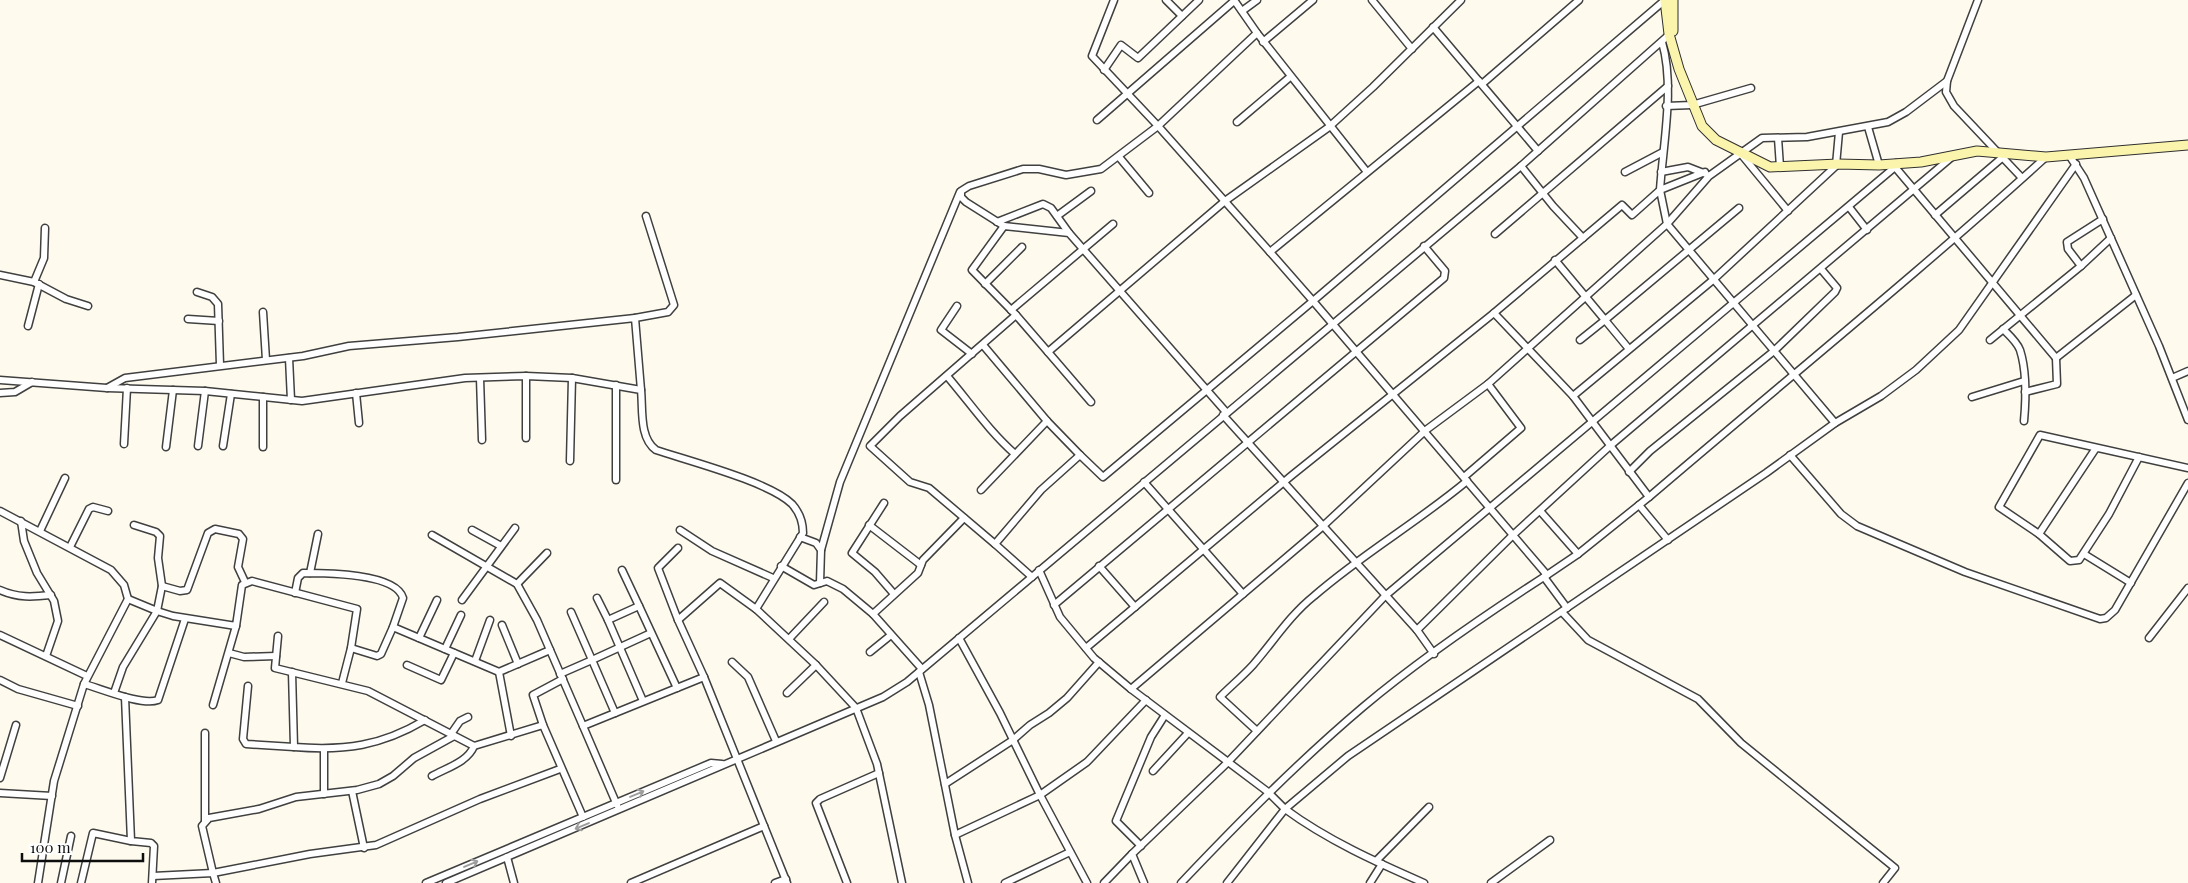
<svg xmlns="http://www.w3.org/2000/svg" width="2188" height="883" font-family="'Playfair Display',serif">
  <rect width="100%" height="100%" fill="#fefbee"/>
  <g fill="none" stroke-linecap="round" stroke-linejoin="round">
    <g stroke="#404040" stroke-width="9">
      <g id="minor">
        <polyline points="1166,0 1182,16"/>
        <polyline points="1234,0 1257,33 1158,126 1270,252"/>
        <polyline points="1372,0 1412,49"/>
        <polyline points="1978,0 1947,81 1946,92 1954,106 2022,178"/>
        <polyline points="1242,11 1257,0"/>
        <polyline points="1433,27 1538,151"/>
        <polyline points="1257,33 1367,172"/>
        <polyline points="1263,42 1313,0"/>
        <path d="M1662,42C1675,86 1663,144 1660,190L1705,172"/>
        <polyline points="1104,70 1121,45 1138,58 1199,0"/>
        <polyline points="1482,84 1579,0"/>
        <polyline points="1666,106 1692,105 1751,88"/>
        <polyline points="1097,120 1234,1"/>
        <polyline points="1237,122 1290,77"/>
        <polyline points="1868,127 1879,165"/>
        <polyline points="1778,138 1780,167"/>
        <polyline points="1741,154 1788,211"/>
        <polyline points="2069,155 2084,178 2159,346 2188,420"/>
        <polyline points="1119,157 1149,193"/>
        <polyline points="1836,165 1839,132"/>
        <polyline points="1521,166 1553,206 1583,238"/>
        <polyline points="1895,167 2056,358 2136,295"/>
        <polyline points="1625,172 1663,152"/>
        <polyline points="1661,172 1688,167 1706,174"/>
        <polyline points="1849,207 1867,230"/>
        <polyline points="1935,215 2003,157"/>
        <polyline points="1057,216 1091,191"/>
        <polyline points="997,222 1043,204 1051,208 1069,233"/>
        <polyline points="1004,226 966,202 961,197 961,191 969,186 1023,169 1039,169 1066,175 1101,169 1158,126 1092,56 1114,0"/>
        <polyline points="1495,234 1668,86"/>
        <polyline points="1555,260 1605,320 1739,208"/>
        <polyline points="2081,266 2068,249 2067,242 2103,219"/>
        <polyline points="0,275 34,282 66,299 88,306"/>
        <polyline points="34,282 44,258 45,228"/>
        <polyline points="985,284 1022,247"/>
        <polyline points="197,292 212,297 218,304 220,365"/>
        <polyline points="957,306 941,330 972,354"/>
        <polyline points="1011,310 1113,224"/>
        <polyline points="263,312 266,360"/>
        <polyline points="1494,313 1573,396 1649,497 1578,554 1547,575"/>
        <polyline points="1016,315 1048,352 1225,201 1329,127 1373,87 1461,0"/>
        <polyline points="635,318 668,312 674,305 646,216"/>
        <polyline points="188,319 219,321"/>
        <polyline points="28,326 39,284"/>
        <path d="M2003,329C2009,335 2017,342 2020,350C2027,372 2026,399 2024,421"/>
        <polyline points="1580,340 1605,320 1629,349"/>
        <polyline points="1990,340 2081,266 2111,238"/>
        <polyline points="983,345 1047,421 1080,455"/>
        <polyline points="1048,352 1091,402"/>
        <polyline points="289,358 291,400"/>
        <polyline points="526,376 526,438"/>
        <path d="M947,376C970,403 989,431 1015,454"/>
        <polyline points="480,378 482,440"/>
        <polyline points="2172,378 2188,371"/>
        <path d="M0,380L107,388L205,391L302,401L465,378L526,376L572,378L641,390C643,409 639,438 656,450C689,461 770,482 792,504C800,513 803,522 803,533L756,609L816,665L856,708L877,764L902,883"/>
        <polyline points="107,388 125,378 303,356 349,346 458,337 635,318 641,390"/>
        <polyline points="2025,392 2057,384 2056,358"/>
        <polyline points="0,393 15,392 32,382"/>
        <polyline points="356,393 359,423"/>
        <polyline points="1573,396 1713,280 1838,164"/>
        <polyline points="263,397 263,447"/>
        <polyline points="1972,397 2024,381"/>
        <polyline points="1223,415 1417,630"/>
        <polyline points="124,444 127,388"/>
        <polyline points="198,446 205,391"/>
        <polyline points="223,446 231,394"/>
        <polyline points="166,447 173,390"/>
        <polyline points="2096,448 2039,534 1999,507 2040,435 2188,468"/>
        <polyline points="1790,455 1841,514 1857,526 1965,572 2100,619 2106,618 2115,610 2188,483"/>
        <polyline points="570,461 572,378"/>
        <polyline points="1629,472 1650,451 1774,351 1835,292 1837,288 1821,269"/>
        <polyline points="1464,477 1521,428 1488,384"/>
        <polyline points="616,480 616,385"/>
        <polyline points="1144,482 1243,594"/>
        <polyline points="981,490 1047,421"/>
        <path d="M1649,497C1781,384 1917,274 2046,157"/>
        <polyline points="884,503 852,553 875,572 894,594"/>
        <polyline points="1639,505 1668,540"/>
        <polyline points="0,511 111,570 124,585 128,599 84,684 54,781 38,883"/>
        <polyline points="1541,512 1578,554"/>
        <polyline points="21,521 24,541 37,573 54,601 58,621 46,656"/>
        <polyline points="869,525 921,565"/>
        <polyline points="472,530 501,546"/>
        <polyline points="680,530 712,551 773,578"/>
        <polyline points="40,531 65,478"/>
        <polyline points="2039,534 2070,561 2079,560 2109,514 2139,457"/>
        <polyline points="432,535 517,584 537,620 583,726"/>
        <polyline points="800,537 816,543 821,550 820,583"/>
        <polyline points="995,544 929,488 910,482 870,446 900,416 1016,315 972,270 1004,226 1069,233 1226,412"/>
        <polyline points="70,547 89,509 93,507 108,511"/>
        <polyline points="678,548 658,568 678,620 720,583 756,609"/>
        <polyline points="821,550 840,482 960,192"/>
        <polyline points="2084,554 2131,583"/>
        <polyline points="781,566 814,585 827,581 843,589 873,614"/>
        <polyline points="1099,566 1135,607"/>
        <polyline points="622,570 639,606"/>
        <polyline points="1039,570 1060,617 1094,658 1131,689 1268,792 1285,809 1348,756 1766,473 1835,423 1881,396 1916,370 1959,330 2076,164"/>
        <polyline points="310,573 318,534"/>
        <polyline points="1032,577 995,544 1041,490 1080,455 1103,477 1313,301 1270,252 1479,81"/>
        <polyline points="1544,577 1567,608"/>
        <polyline points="517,584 547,553"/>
        <polyline points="162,586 180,591 187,590 208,533 215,529 239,534 243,539 238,567 245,582"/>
        <path d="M0,590C18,598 32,597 51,595"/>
        <path d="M295,593L298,578L303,573C325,573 396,573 403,598L393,627L499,672"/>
        <polyline points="597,598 608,620"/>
        <polyline points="128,599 157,611 162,586 158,558 160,536 156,532 134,525"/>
        <polyline points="462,600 515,528"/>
        <polyline points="1054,605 1444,278 1445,271 1424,246"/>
        <polyline points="1562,612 1588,640 1698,699 1741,743 1895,868 1883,883"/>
        <polyline points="678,620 704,677 787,883"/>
        <polyline points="502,625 518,664"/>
        <polyline points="0,635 87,676"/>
        <polyline points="278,636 275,668 368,691 474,746 543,725 583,817"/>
        <polyline points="419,638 437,600"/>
        <polyline points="959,638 1000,713 1040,795 1087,762 1146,700"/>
        <polyline points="2149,638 2188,588"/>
        <polyline points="789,639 824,602"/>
        <polyline points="351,648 377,656 381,654 393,627"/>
        <polyline points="1086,648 1291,476 1494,313 1622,205 1632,215 1660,190 1667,224 1835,423"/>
        <polyline points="445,649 461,615"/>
        <polyline points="870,652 891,635"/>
        <polyline points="229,653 244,657 276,656"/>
        <polyline points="1434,654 1417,630 1513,535 1611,445 1953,156"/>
        <polyline points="475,661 490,620"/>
        <polyline points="732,662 748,677 776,741"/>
        <polyline points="407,665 441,680 454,653"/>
        <polyline points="922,669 873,614 918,573 923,560 964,518"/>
        <path d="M292,672L294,747C345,751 381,746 425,720"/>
        <polyline points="919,672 929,705 955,835 1040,795 1087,883"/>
        <polyline points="560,674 592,660 571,612"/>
        <polyline points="0,680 18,689 78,706"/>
        <path d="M84,684C102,689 142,706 158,700L185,619"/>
        <polyline points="248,686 243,739 246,744 294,747"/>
        <polyline points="1131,689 1322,527 1426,430 1488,384 1667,224 1709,176 1762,138 1807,137 1888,122 1906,112 1947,81"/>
        <polyline points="114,693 123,667 157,611 173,616 236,626 242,585 252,581 357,609 351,648 342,683"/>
        <polyline points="787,693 816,665"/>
        <polyline points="125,697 131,841 151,843 154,846 152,883"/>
        <polyline points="643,701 608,620 639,606 677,688"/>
        <polyline points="213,705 236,626"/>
        <polyline points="615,713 592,660 651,633"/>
        <polyline points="543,725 533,695 563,679"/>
        <path d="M1257,731L1220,697C1231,686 1243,676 1253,665C1273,642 1290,615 1314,596C1362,554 1418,522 1467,481"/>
        <polyline points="451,734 460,721 468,717"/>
        <polyline points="454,736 414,758 393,776 379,784 357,790 296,797 259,809 209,818 202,826 213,873 310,854 376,845 480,799 560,769"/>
        <polyline points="511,736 499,672 550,650"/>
        <polyline points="1153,771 1188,733"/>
        <path d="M432,776C446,768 468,762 474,746"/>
        <polyline points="0,778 16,725"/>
        <polyline points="945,784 1013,740 1030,725 1049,713 1067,698 1099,662"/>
        <polyline points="352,791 364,848"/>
        <polyline points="0,793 52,796"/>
        <polyline points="324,794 324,749"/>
        <polyline points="617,805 583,726 704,677"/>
        <polyline points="205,821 205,733"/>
        <polyline points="955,835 968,883"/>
        <polyline points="1141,846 1116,821 1151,737 1165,715"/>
        <polyline points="507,857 514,883"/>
        <polyline points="1376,861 1429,807"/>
        <polyline points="153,876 213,873 216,883"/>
        <polyline points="61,883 71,836"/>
        <polyline points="81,883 93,833 131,841"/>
        <polyline points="426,883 711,763 722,764"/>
        <polyline points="446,883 883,697 907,682 1521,166 1671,33"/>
        <polyline points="631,883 764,826"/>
        <polyline points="775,883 786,879"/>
        <polyline points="847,883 816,803 820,799 879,773"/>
        <polyline points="1005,883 1070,852"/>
        <polyline points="1104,883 1132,854"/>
        <polyline points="1144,883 1132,854 1227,763 1385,596 1895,167 1896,163"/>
        <path d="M1181,883C1239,822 1298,762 1363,707C1420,659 1485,615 1547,575L1313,301L1665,0"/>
        <path d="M1227,883L1285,809C1327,840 1376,862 1424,883"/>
        <polyline points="1370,883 1382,864"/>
        <polyline points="1491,883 1550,840"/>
      </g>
    </g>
    <g stroke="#2f2f2f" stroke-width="11">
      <g id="secondary">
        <polyline points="1665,0 1669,34 1679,69 1702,126 1716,140 1770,167 1838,164 1879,165 1921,162 1977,151 2046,157 2188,145"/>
        <polyline points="1673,0 1673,31"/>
      </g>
    </g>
    <use href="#minor" stroke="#fff" stroke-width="6"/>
    <use href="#secondary" stroke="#faf4ad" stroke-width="9"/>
  </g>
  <defs><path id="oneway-shaft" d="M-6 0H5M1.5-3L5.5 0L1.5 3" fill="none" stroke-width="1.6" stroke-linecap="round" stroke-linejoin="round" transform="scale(1.25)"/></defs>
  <g stroke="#9e9e9e">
    <use href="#oneway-shaft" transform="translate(637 794) rotate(-23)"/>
    <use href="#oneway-shaft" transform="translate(582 826) rotate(157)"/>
    <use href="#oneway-shaft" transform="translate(471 864) rotate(-23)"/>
  </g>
  <path d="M22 853v8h121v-8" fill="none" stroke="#0d0d0d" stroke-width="2.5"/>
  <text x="30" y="853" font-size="15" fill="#0d0d0d" stroke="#ffffff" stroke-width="4" paint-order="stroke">100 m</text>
</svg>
